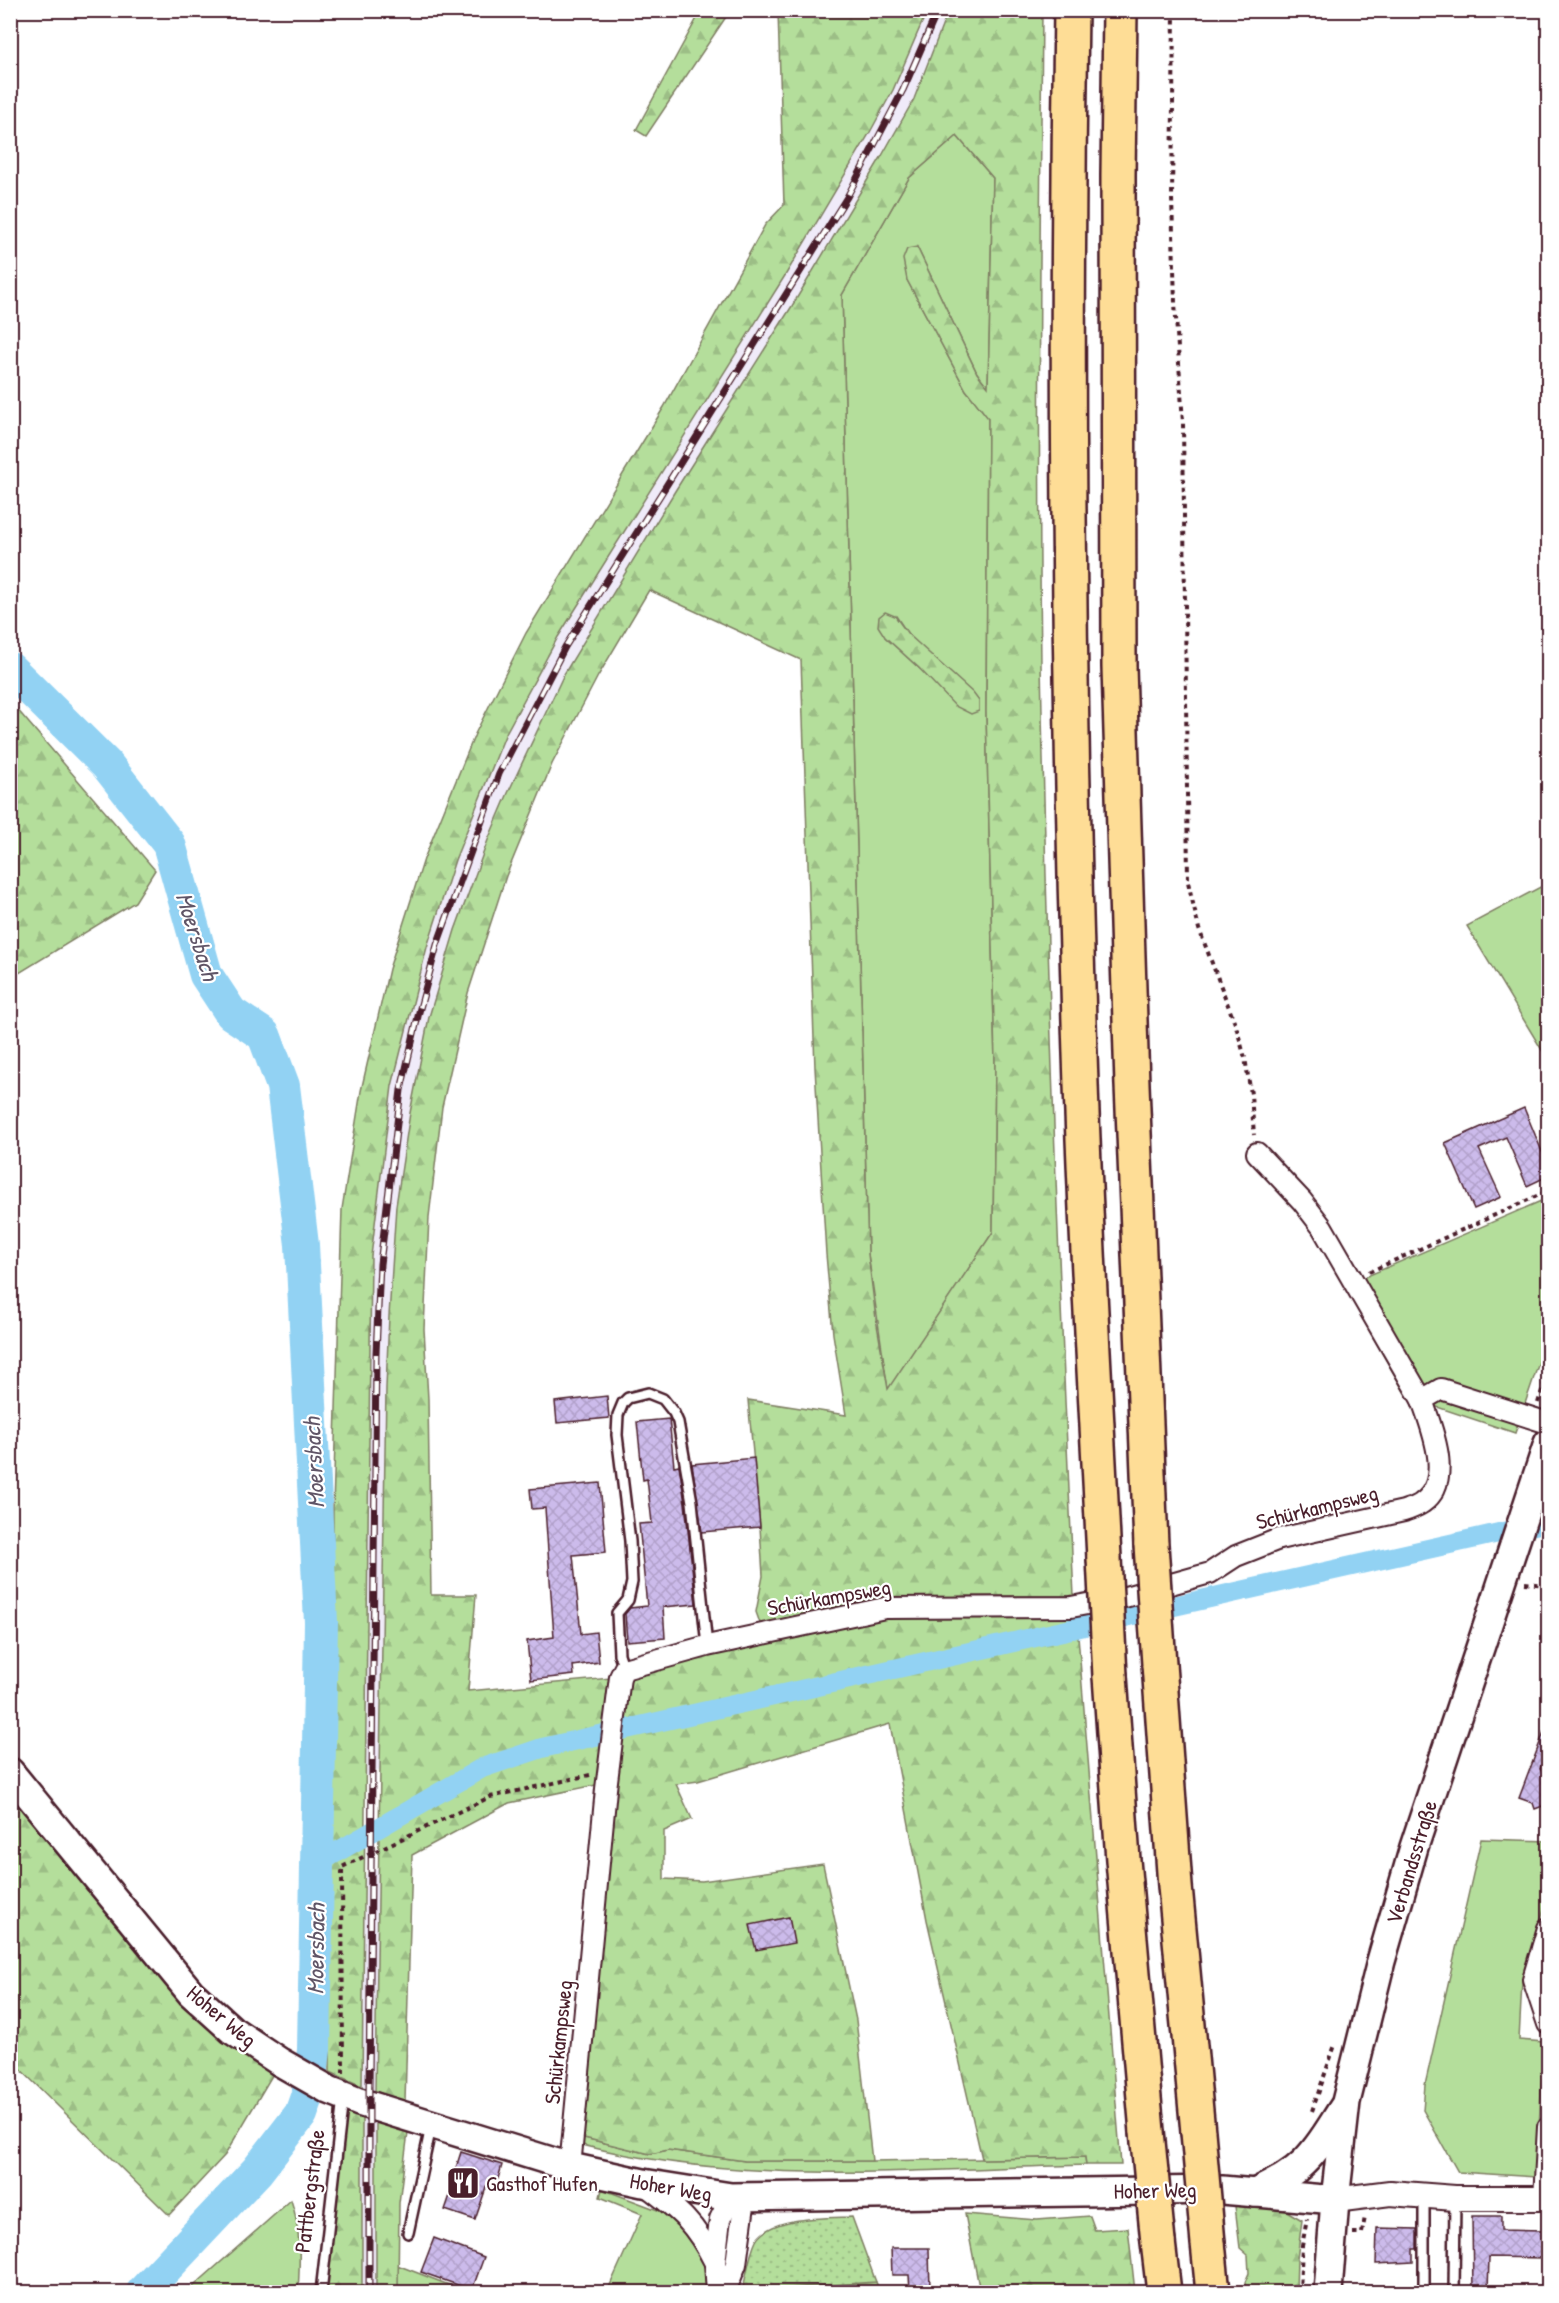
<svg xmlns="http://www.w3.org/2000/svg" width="1559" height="2303" font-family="'Patrick Hand',sans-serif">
  <defs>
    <pattern id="forest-firs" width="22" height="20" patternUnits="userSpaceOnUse" patternTransform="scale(1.5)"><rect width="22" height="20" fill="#b4de9b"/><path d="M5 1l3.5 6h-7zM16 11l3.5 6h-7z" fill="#9cbe86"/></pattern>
    <pattern id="park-dots" width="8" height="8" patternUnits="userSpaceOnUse" patternTransform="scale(1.5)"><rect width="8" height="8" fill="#b4de9b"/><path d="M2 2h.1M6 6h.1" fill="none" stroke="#9cbe86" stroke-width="1.8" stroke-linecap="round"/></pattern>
    <pattern id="building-cross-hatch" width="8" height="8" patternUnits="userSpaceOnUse" patternTransform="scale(1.5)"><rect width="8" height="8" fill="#ccbbeb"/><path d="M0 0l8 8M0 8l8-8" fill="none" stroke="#b1a0ca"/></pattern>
  </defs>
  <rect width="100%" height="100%" fill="#fff"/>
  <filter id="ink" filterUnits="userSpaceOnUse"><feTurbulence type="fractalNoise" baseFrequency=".0167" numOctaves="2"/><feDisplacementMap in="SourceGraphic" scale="12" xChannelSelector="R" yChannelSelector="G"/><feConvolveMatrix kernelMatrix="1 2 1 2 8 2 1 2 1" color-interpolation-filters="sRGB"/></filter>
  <g filter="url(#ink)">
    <g fill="#f0ebf9">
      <polygon points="927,11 948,11 914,99 792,306 675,491 564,674 508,793 455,930 429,1017 410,1113 396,1206 386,1388 380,1770 366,1776 371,1255 392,1086 427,947 455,860 506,733 558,637 786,274 869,134 893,90"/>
      <polygon points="378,1869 375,2091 362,2086 365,1875"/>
      <polygon points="362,2116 376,2120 376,2292 362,2292"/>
    </g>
    <g fill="#b4de9b" stroke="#7f7e63" stroke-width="1.5" fill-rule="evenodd">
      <path d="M957,136L993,178L988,388L977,373L917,247L907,280L966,390L988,417L986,712L995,1062L993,1232L888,1390L868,1254L842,295L909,178ZM896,616L908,634L919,668L885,637Z"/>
      <polygon points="1548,883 1548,1060 1467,926"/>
      <polygon points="1548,1198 1548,1336 1515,1433 1407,1397 1344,1286"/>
      <polygon points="1481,1839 1548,1841 1548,1896 1522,1981 1519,2040 1544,2042 1536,2177 1458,2172 1423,2110 1425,2085"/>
      <path d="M580,2137L650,2154L668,2150L745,2161H872L1085,2157L1086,2165C918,2169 747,2187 582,2145Z"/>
      <polygon points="602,2189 663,2212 681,2224 705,2262 706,2292 607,2292 642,2214 600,2197"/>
      <path d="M291,2200C301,2229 300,2262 298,2292H187Z"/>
      <polygon points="397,2265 467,2292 398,2292"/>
      <polygon points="876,2282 880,2292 742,2292 742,2291"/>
    </g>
    <g fill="url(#forest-firs)" stroke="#7f7e63" stroke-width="1.5" fill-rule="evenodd">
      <polygon points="701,11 730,11 646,136 636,130"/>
      <polygon points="778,11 927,11 893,90 869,134 786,274 558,637 506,733 455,860 427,947 392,1086 371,1256 362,2086 330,2072 333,1509 342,1209 361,1091 389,969 424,859 475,734 526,633 664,407 765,225 784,205"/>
      <path d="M948,11H1042C1040,228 1038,446 1041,664C1047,975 1059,1286 1074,1596H965L884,1601L761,1626L756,1612L763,1576L760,1527L748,1400L846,1415L833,1334L826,1254L815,1068L801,660L649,590L598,676L552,764L506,876L468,993L442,1107L429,1217L424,1329L428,1399L431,1595H476L468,1691L611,1678L601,1784L509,1803L412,1855L405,2102L375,2091L386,1388L389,1316L396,1206L410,1113L429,1017L455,930L488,840L508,793L564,674L675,491L792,306L880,159L914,99ZM957,136L993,178L988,387L977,373L917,247L907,249L903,259L907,280L966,390L988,418L986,712L995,1062L993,1232L888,1389L876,1319L868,1254L842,295L909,178Z"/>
      <polygon points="885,612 895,616 908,634 973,693 979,701 979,711 971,714 955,706 919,668 885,637 878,626 879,617"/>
      <polygon points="10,701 155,870 135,902 11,978"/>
      <polygon points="1076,1611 1121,2165 1086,2165 1085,2157 982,2159 927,1920 890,1724 698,1781 676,1784 692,1819 664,1831 664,1879 702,1881 823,1864 856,2020 872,2161 745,2161 668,2150 650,2154 580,2137 627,1677 721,1651 887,1614"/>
      <polygon points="10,1772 191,1993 280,2062 225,2155 169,2215 11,2060"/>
      <polygon points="335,2104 362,2116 362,2292 336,2292 335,2290 327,2289 332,2232"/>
      <polygon points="376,2120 408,2132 399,2203 398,2292 376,2292"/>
      <polygon points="1235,2206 1283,2209 1302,2220 1297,2259 1296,2292 1246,2292 1245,2282 1249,2273 1248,2255 1240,2248"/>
      <polygon points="965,2214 1037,2220 1090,2216 1095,2230 1128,2228 1135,2292 980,2292"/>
    </g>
    <path fill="url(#park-dots)" stroke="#7f7e63" stroke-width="1.5" d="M852,2217L876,2282L742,2291C747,2275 749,2255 756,2241C770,2216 827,2218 852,2217Z"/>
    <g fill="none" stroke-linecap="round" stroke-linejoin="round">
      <polyline stroke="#92d2f3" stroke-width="20" points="318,1863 482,1768 542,1748 1548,1522"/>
      <polyline stroke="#92d2f3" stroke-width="34" points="10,669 107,765 169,844 206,975 231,1013 264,1035 283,1086 302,1245 321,1622 314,2050 309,2091 301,2114 257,2171 143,2292"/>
    </g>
    <g fill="url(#building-cross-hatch)" stroke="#4a1f2b" stroke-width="1.5">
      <polygon points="1524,1108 1548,1166 1548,1176 1527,1186 1506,1137 1479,1149 1501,1197 1474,1209 1445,1143"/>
      <polygon points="607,1396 609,1418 557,1423 555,1402"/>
      <polygon points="669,1419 674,1466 679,1465 685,1503 696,1604 663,1607 665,1638 627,1641 625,1614 630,1608 647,1606 639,1524 652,1523 647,1479 643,1480 637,1422"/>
      <polygon points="754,1458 760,1527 702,1532 692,1464"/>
      <polygon points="600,1483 606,1552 573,1555 581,1634 596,1632 599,1662 573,1666 574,1675 531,1680 527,1641 554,1637 545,1508 532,1509 530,1489"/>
      <polygon points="1547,1724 1548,1761 1543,1763 1540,1769 1543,1773 1548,1775 1548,1804 1535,1809 1533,1803 1519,1798"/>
      <polygon points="789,1917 794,1943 756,1950 750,1925"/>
      <polygon points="461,2152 502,2165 497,2182 489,2179 475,2220 445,2210 458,2172 455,2171"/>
      <polygon points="1472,2216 1501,2216 1501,2230 1543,2231 1543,2258 1489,2257 1488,2292 1473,2292"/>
      <polygon points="1377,2228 1417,2229 1417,2249 1413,2249 1413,2262 1376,2264"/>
      <polygon points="434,2238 484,2257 472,2290 421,2272"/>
      <polygon points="891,2248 929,2248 930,2292 910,2292 909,2275 892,2275"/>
    </g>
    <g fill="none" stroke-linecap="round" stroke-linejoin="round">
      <g stroke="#4a1f2b" stroke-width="14">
        <g id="service">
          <polyline points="624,1669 619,1654 617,1613 628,1600 632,1582 630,1541 617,1435 618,1415 623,1403 628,1398 648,1393 663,1399 674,1413 678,1422 692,1502 707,1646"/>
          <polyline points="1547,1768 1548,1768"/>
          <polyline points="408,2233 431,2127"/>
          <polyline points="321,2292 343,2098"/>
          <polyline points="1424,2292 1424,2204"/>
          <polyline points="1454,2292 1455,2198"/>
        </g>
      </g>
      <g stroke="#4a1f2b" stroke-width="24">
        <g id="minor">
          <polyline points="1257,1153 1302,1201 1322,1227 1422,1400"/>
          <polyline points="1548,1928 1533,1979 1548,2024"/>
          <path d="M570,2167L606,1789L620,1677L624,1669L707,1646L885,1608L1071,1607L1125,1597L1210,1573L1236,1556L1279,1539L1404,1511C1409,1509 1417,1507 1422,1503C1454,1481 1432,1429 1422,1400L1441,1389L1548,1423"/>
          <path d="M645,2185C680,2211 695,2223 715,2263"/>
          <polyline points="1544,2198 1548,2127"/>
          <polyline points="717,2292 715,2263 720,2219 731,2197"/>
          <polyline points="725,2292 736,2264 745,2198"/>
        </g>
      </g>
      <g stroke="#4a1f2b" stroke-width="28">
        <polyline id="tertiary" points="1335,2200 1390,2193 1455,2198 1548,2198"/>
      </g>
      <g stroke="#4a1f2b" stroke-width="32">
        <g id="secondary">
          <polyline points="10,1772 191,1993 232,2030 280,2062 329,2090 359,2102 570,2167 643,2183 731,2197 1222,2190 1335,2200"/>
          <path d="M1255,2193C1272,2184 1290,2176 1304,2162C1320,2147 1331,2126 1343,2108"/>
          <polyline points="1328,2292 1335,2200 1346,2102 1381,1961 1414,1847 1548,1443"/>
        </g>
      </g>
      <g stroke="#4a1f2b" stroke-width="38">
        <g id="motorway">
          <path d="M1071,10C1065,368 1069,726 1081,1084C1086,1242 1096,1400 1104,1558"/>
          <polyline points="1120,10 1118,175 1119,667 1132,1085 1151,1545"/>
          <polyline points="1159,1664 1175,1886 1198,2132"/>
          <polyline points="1110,1676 1123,1860 1147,2132"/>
          <polyline points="1158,2242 1164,2292"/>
          <polyline points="1208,2243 1213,2292"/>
        </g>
      </g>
      <g stroke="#4a1f2b" stroke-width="4" stroke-dasharray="4.5 4.5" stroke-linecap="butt">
        <polyline points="1174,10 1172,198 1175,303 1183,423 1188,882 1199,929 1236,1026 1245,1058 1251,1094 1254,1135"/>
        <polyline points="1369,1272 1548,1191"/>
        <polyline points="1538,1403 1548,1372"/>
        <polyline points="1525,1583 1548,1585"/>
        <polyline points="343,2073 342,1867 490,1797 590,1775"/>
        <polyline points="1312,2111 1335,2045"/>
        <polyline points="1353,2233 1362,2233 1365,2217"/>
        <polyline points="1300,2292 1302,2246 1307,2219"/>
      </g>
      <use href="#service" stroke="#fff" stroke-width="9"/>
      <use href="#minor" stroke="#fff" stroke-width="20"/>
      <use href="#tertiary" stroke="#fff" stroke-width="24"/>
      <use href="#secondary" stroke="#fff" stroke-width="27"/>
      <use href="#motorway" stroke="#fedd96" stroke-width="33"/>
      <g stroke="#4a1f2b" stroke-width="7">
        <polyline id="rail" points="369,2292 369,2089 376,1353 380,1264 401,1090 419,1012 437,945 499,774 565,647 847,197 903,90 938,10"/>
      </g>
      <use href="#rail" stroke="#fff" stroke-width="4.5" stroke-dasharray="14" stroke-linecap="butt"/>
      <g stroke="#4a1f2b" stroke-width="38" stroke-linecap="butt">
        <g id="motorway-bridge">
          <polyline points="1151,1545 1159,1664"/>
          <polyline points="1104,1558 1110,1676"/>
          <polyline points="1147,2132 1158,2242"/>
          <polyline points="1198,2132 1208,2243"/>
        </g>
      </g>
      <use href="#motorway-bridge" stroke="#fedd96" stroke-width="33"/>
    </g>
  </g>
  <defs>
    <g id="restaurant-square" transform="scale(1.725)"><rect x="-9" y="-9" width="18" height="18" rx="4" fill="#4a1f2b" stroke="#fff"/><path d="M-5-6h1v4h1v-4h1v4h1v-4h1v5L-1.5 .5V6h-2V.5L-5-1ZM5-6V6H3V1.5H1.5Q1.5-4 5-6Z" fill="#fff"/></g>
  </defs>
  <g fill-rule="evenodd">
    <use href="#restaurant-square" x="463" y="2183"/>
  </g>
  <g text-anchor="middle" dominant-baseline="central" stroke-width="4.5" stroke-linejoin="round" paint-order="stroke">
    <g font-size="22" fill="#4a1f2b" stroke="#fff">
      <text transform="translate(1317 1507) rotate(-14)">Schürkampsweg</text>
      <text transform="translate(829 1597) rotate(-10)">Schürkampsweg</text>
      <text transform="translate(1411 1862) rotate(-73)">Verbandsstraße</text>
      <text transform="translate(222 2016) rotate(40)">Hoher Weg</text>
      <text transform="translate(558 2042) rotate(-84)">Schürkampsweg</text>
      <text transform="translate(671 2187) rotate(10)">Hoher Weg</text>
      <text transform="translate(1155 2190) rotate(-1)">Hoher Weg</text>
      <text transform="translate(309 2191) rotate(-83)">Pattbergstraße</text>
    </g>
    <g font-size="22" fill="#4a1f2b" stroke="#fff" text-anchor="start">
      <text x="486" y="2183">Gasthof Hufen</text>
    </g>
    <g font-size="24" font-style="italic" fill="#605567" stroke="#fff">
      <text transform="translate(198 936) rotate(72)">Moersbach</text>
      <text transform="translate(313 1463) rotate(-93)">Moersbach</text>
      <text transform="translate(315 1949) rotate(-89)">Moersbach</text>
    </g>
  </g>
  <rect width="1559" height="2303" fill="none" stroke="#fff" stroke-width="36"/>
  <rect x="18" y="18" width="1523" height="2267" fill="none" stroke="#4a1f2b" stroke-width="2" filter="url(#ink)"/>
</svg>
